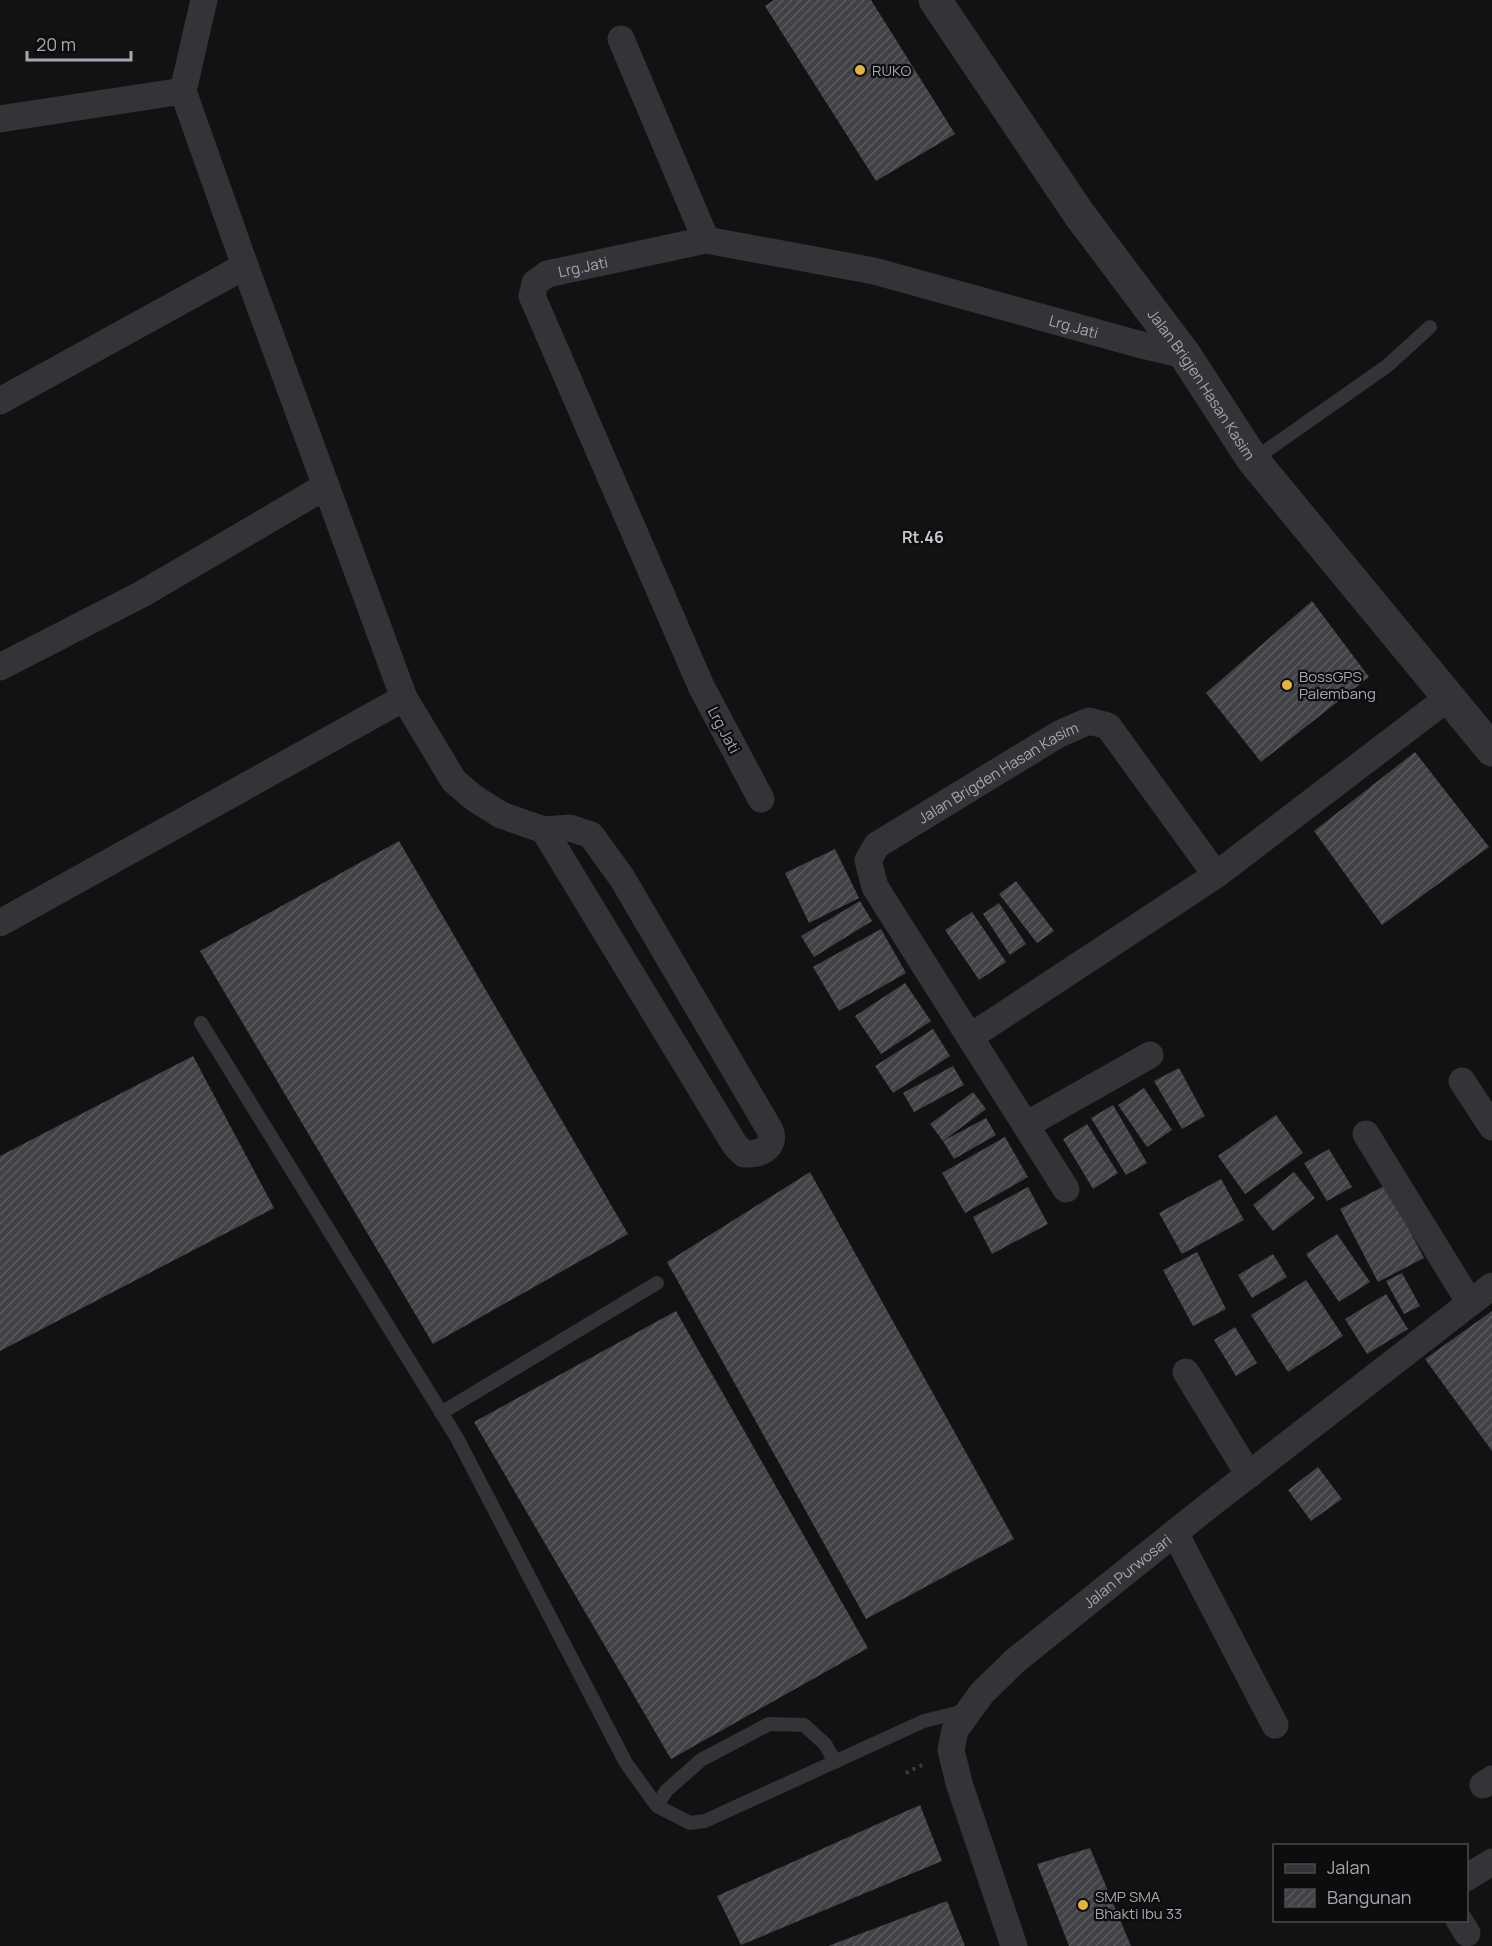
<svg xmlns="http://www.w3.org/2000/svg" width="1492" height="1946" font-family="Manrope,sans-serif">
  <defs>
    <pattern id="building-hatch" width="6" height="6" patternUnits="userSpaceOnUse" patternTransform="scale(1.5)"><rect width="6" height="6" fill="#414246"/><path d="M-1 1l2-2M0 6l6-6M5 7l2-2" fill="none" stroke="#595a5e"/></pattern>
  </defs>
  <rect width="100%" height="100%" fill="#121213"/>
  <g fill="url(#building-hatch)">
    <polygon points="774,0 871,0 955,134 876,181 765,6"/>
    <polygon points="1312,601 1369,677 1261,762 1206,693"/>
    <polygon points="1415,752 1489,847 1382,925 1314,831"/>
    <polygon points="399,841 628,1234 433,1344 200,951"/>
    <polygon points="835,849 859,898 809,923 785,873"/>
    <polygon points="1016,881 1054,931 1037,943 999,894"/>
    <polygon points="860,901 872,921 814,957 801,936"/>
    <polygon points="999,903 1026,944 1010,955 983,914"/>
    <polygon points="972,912 1006,962 979,980 945,930"/>
    <polygon points="881,929 906,973 839,1011 813,967"/>
    <polygon points="905,983 931,1021 881,1054 855,1016"/>
    <polygon points="933,1029 950,1056 893,1093 875,1066"/>
    <polygon points="193,1056 274,1208 0,1351 0,1156"/>
    <polygon points="953,1066 964,1085 914,1112 903,1093"/>
    <polygon points="1179,1068 1205,1116 1182,1129 1154,1081"/>
    <polygon points="1144,1088 1172,1130 1147,1147 1118,1105"/>
    <polygon points="973,1092 986,1109 943,1141 930,1124"/>
    <polygon points="1113,1105 1147,1163 1126,1175 1091,1118"/>
    <polygon points="1276,1115 1303,1153 1245,1194 1218,1156"/>
    <polygon points="986,1118 996,1135 954,1159 943,1141"/>
    <polygon points="1087,1124 1118,1173 1093,1189 1063,1139"/>
    <polygon points="1005,1137 1028,1177 965,1213 942,1173"/>
    <polygon points="1329,1149 1352,1187 1327,1201 1304,1163"/>
    <polygon points="810,1172 1014,1539 866,1619 667,1262"/>
    <polygon points="1294,1172 1315,1198 1273,1231 1253,1205"/>
    <polygon points="1221,1179 1244,1220 1182,1254 1159,1213"/>
    <polygon points="1386,1185 1424,1258 1378,1282 1340,1209"/>
    <polygon points="1028,1187 1048,1224 992,1254 973,1217"/>
    <polygon points="1337,1234 1370,1282 1339,1302 1306,1254"/>
    <polygon points="1197,1252 1226,1309 1193,1326 1163,1270"/>
    <polygon points="1273,1254 1287,1277 1252,1298 1238,1275"/>
    <polygon points="1402,1273 1420,1306 1404,1314 1386,1281"/>
    <polygon points="1306,1280 1343,1336 1288,1372 1251,1315"/>
    <polygon points="1386,1294 1408,1329 1367,1354 1345,1319"/>
    <polygon points="676,1311 868,1648 671,1759 474,1422"/>
    <polygon points="1492,1311 1492,1451 1425,1359"/>
    <polygon points="1235,1327 1257,1363 1236,1376 1214,1340"/>
    <polygon points="1318,1467 1342,1499 1311,1521 1288,1490"/>
    <polygon points="920,1805 942,1861 741,1945 717,1896"/>
    <polygon points="1090,1848 1131,1946 1069,1946 1037,1864"/>
    <polygon points="947,1901 965,1946 828,1946"/>
  </g>
  <g fill="none" stroke-linecap="round" stroke-linejoin="round">
    <polyline stroke="#393a3f" stroke-width="4" stroke-dasharray="3 4.5" stroke-linecap="butt" points="906,1773 924,1764"/>
    <g stroke="#333338" stroke-width="14">
      <polyline points="1253,460 1387,366 1430,327"/>
      <polyline points="201,1023 457,1438 626,1763 657,1806 690,1823 705,1821 924,1721 965,1711"/>
      <polyline points="441,1413 657,1283"/>
      <polyline points="657,1806 666,1791 701,1760 769,1724 804,1725 825,1744 835,1762"/>
    </g>
    <g stroke="#333338" stroke-width="27">
      <path d="M204,0L183,91L245,266L404,698L454,781L474,798L501,815L544,830L735,1145L744,1154C759,1155 777,1148 770,1130L622,878L591,835L570,828L544,830"/>
      <polyline points="621,39 706,240"/>
      <polyline points="0,119 183,91"/>
      <polyline points="0,401 245,266"/>
      <polyline points="0,667 142,594 326,486"/>
      <path id="s1" d="M761,799L701,686L532,296L535,283L547,274L706,240L874,271L1138,344L1185,355"/>
      <polyline points="0,923 404,698"/>
      <polyline points="970,1037 1216,875"/>
      <polyline points="1462,1081 1492,1127"/>
      <polyline points="1026,1125 1150,1055"/>
      <polyline points="1366,1134 1470,1303"/>
      <path id="s2" d="M1066,1189L875,887L868,860L877,845L1059,734L1089,721L1108,726L1216,875L1449,697"/>
      <polyline points="1186,1372 1249,1475"/>
      <polyline points="1175,1533 1275,1725"/>
      <polyline points="1483,1785 1492,1779"/>
      <polyline points="1466,1878 1492,1862"/>
      <polyline points="1459,1920 1467,1933"/>
      <path id="s3" d="M1014,1946L959,1783L951,1750L955,1730L982,1693L1016,1660L1207,1507L1492,1286"/>
    </g>
    <path stroke="#333338" stroke-width="33" id="s4" d="M935,0L1079,214L1185,355L1253,460L1492,750"/>
  </g>
  <g fill="#e2b43b" stroke="#0d0d0e" stroke-width="2">
    <circle cx="860" cy="70" r="6"/>
    <circle cx="1287" cy="685" r="6"/>
    <circle cx="1083" cy="1905" r="6"/>
  </g>
  <g text-anchor="middle" dominant-baseline="central" stroke-width="4.5" stroke-linejoin="round" paint-order="stroke">
    <g font-size="15" fill="#a4a8b2" stroke="#0d0d0e" text-anchor="start">
      <text x="872" y="70">RUKO</text>
      <text x="1299" y="676">BossGPS<tspan x="1299" dy="17">Palembang</tspan></text>
      <text x="1095" y="1896">SMP SMA<tspan x="1095" dy="17">Bhakti Ibu 33</tspan></text>
    </g>
    <g font-size="15" fill="#a4a8b2" stroke="#0d0d0e">
      <text stroke="none"><textPath href="#s1" startOffset="618">Lrg.Jati</textPath></text>
      <text stroke="none"><textPath href="#s1" startOffset="1122">Lrg.Jati</textPath></text>
      <text stroke="none"><textPath href="#s4" startOffset="468">Jalan Brigjen Hasan Kasim</textPath></text>
      <text transform="translate(724 730) rotate(62)">Lrg.Jati</text>
      <text stroke="none"><textPath href="#s2" startOffset="544">Jalan Brigden Hasan Kasim</textPath></text>
      <text stroke="none"><textPath href="#s3" startOffset="462">Jalan Purwosari</textPath></text>
    </g>
    <g font-size="16" font-weight="bold" fill="#c5c7cf" stroke="#0d0d0e">
      <text x="923" y="537">Rt.46</text>
    </g>
  </g>
  <rect x="1273" y="1844" width="195" height="78" fill="#0d0d0e" stroke="#494b50" stroke-width="1.5"/>
  <rect x="1285" y="1864" width="30" height="9" fill="#333338" stroke="#494b50" stroke-width="1.5"/>
  <text x="1327" y="1874" font-size="18" fill="#a4a8b2">Jalan</text>
  <rect x="1285" y="1889" width="30" height="18" fill="url(#building-hatch)" stroke="#494b50" stroke-width="1.5"/>
  <text x="1327" y="1904" font-size="18" fill="#a4a8b2">Bangunan</text>
  <path d="M27 51v9h104v-9" fill="none" stroke="#a4a8b2" stroke-width="3"/>
  <text x="36" y="51" font-size="18" fill="#a4a8b2" stroke="#0d0d0e" stroke-width="4.5" paint-order="stroke">20 m</text>
</svg>
